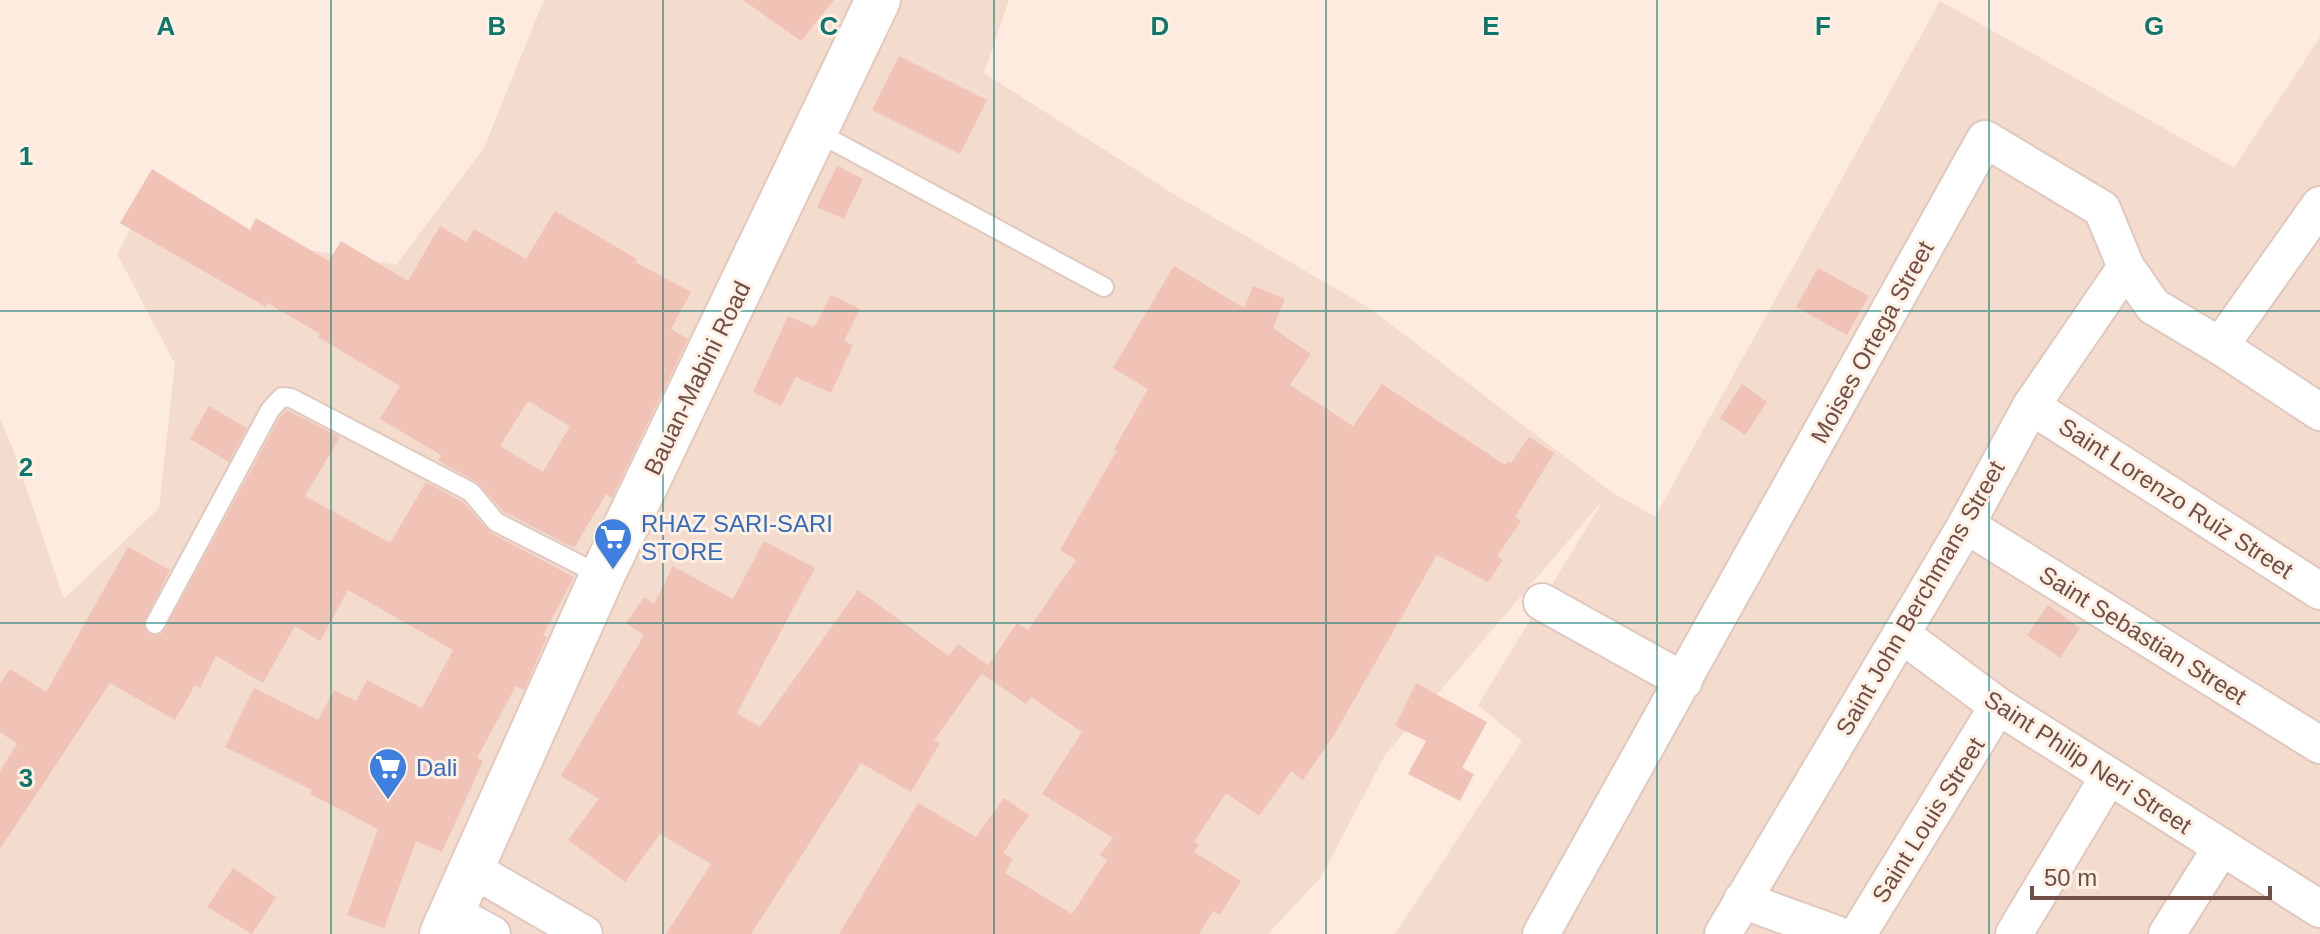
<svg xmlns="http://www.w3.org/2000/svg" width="2320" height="934" font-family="Arial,sans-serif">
  <rect width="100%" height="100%" fill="#fcebde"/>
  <polygon fill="#f3dbcd" points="544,0 1009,0 984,73 1177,196 1369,308 1610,491 1655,517 1940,1 2234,168 2320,37 2320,934 1395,934 1522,741 1478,705 1605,498 1385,755 1321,877 1268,934 0,934 0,419 14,452 64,599 159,508 175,364 117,254 148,194 280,245 396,265 484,148"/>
  <g fill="#f1c3b6" fill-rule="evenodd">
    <polygon points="743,0 834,0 801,41"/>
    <polygon points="899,56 987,100 960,154 872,110"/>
    <polygon points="837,166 863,179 844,219 817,207"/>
    <path d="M152,169L250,230L256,218L329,261L341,241L408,281L440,226L466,242L474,229L526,259L555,211L637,259L635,262L691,292L671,329L688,339L612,498L606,494L574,548L504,512L477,482L438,461L441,455L380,419L400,386L318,337L320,334L268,303L266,307L120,223ZM528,401L570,426L543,472L500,446Z"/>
    <polygon points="1174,266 1244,308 1253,286 1285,299 1273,328 1311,354 1290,385 1353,426 1382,384 1505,465 1508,461 1511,463 1529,437 1554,453 1515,517 1521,521 1497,556 1503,560 1488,582 1437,555 1334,735 1303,780 1291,771 1259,816 1226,793 1194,842 1199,845 1194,852 1241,881 1220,915 1213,911 1199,934 839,934 918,803 976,837 1004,798 1029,815 1003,853 1013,859 1005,873 1072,914 1107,860 1100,855 1113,838 1042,794 1082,732 1031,697 1026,704 982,674 1017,623 1028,630 1076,560 1060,550 1117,450 1114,449 1148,389 1113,368"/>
    <polygon points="1818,268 1869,296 1847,335 1796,307"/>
    <polygon points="831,295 860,309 844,341 853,345 831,393 796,377 781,406 753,392 788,316 814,327"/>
    <polygon points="1742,384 1767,402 1745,435 1720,418"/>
    <polygon points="209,406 247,428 229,462 190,439"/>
    <polygon points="287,410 340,437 305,496 390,543 426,482 463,502 491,533 574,577 543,635 547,637 524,690 516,686 477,758 483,761 442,852 416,841 384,928 347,915 378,829 310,794 312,790 225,747 254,688 318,720 334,690 356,701 367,680 422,708 453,650 348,590 320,641 295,626 263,683 216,656 200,688 195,685 175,720 110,683 0,849 0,771 17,744 0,732 0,684 10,669 46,692 128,547 170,570 143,624 149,634 162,634 280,417"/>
    <polygon points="764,541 815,568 737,713 760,727 858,590 949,656 958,644 988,665 934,740 940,743 911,792 861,763 751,934 666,934 711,864 660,834 625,882 568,840 599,799 561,776 644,635 626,623 644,597 654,604 673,566 733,599"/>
    <polygon points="2048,605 2080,628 2060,658 2027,635"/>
    <polygon points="1416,683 1487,722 1462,768 1474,774 1460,801 1408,774 1426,741 1395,726"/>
    <polygon points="233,868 276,897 252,934 207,907"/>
  </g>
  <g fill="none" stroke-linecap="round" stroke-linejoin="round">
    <g stroke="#e1c8be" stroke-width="22">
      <g id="lane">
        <polyline points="815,131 1104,287"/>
        <polyline points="155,624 270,410 282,397 291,398 471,492 496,522 602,576"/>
      </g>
    </g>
    <g stroke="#e1c8be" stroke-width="40">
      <g id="street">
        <polyline points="2220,346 2320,205"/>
        <polyline points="2031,406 2320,591"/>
        <polyline points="1966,525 2320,745"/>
        <polyline points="1542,602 1684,681"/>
        <polyline points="1901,634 1998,706 2320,909"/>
        <polyline points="472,869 584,934"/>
        <polyline points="1742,900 1836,934"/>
        <polyline points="453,913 492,934"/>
        <polyline points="1541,934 1985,139 2102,209 2126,267 2153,306 2220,346 2320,412"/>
        <polyline points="1723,934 1966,525 2031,406 2126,267"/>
        <polyline points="1858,934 1998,706"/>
        <polyline points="2014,934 2109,776"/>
        <polyline points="2167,934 2221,848"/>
      </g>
    </g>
    <g stroke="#e6c7bb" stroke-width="48">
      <polyline id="secondary" points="442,934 602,576 878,0"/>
    </g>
    <use href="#lane" stroke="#fff" stroke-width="18"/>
    <use href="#street" stroke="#fff" stroke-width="36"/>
    <use href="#secondary" stroke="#fff" stroke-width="44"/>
  </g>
  <path fill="none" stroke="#0f766e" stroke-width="2" stroke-opacity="0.55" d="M331,0V934M663,0V934M994,0V934M1326,0V934M1657,0V934M1989,0V934M0,311H2320M0,623H2320"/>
  <defs>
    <g id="supermarket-pin" transform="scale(2)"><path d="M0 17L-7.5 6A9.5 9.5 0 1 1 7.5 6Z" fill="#3f7fe0" stroke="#fff0e4"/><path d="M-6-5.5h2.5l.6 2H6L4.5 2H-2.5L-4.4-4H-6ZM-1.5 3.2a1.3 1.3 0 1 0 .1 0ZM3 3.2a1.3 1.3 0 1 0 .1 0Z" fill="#fff"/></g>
  </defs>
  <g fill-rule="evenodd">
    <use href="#supermarket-pin" x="613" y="537"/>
    <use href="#supermarket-pin" x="388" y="767"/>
  </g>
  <g text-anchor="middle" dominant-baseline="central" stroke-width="6" stroke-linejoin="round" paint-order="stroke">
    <g font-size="24" fill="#714e47" stroke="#fff0e4">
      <text transform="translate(1872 342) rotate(-61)">Moises Ortega Street</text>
      <text transform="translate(697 378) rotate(-64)">Bauan-Mabini Road</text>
      <text transform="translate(2176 498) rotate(33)">Saint Lorenzo Ruiz Street</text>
      <text transform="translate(1920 598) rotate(-60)">Saint John Berchmans Street</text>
      <text transform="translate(2143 635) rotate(32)">Saint Sebastian Street</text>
      <text transform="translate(2088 762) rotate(33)">Saint Philip Neri Street</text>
      <text transform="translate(1928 820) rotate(-58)">Saint Louis Street</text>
    </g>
    <g font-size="24" fill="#366cbe" stroke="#fff0e4" text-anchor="start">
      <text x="641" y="523">RHAZ SARI-SARI<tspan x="641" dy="28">STORE</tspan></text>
      <text x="416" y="767">Dali</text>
    </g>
  </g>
  <g font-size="26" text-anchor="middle" font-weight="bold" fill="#0f766e" stroke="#fff0e4" stroke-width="6" stroke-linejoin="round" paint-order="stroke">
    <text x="166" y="35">A</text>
    <text x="497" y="35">B</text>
    <text x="829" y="35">C</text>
    <text x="1160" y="35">D</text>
    <text x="1491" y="35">E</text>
    <text x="1823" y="35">F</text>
    <text x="2154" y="35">G</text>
    <text x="26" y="165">1</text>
    <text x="26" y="476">2</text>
    <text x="26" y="787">3</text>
  </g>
  <path d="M2032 886v12h238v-12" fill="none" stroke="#714e47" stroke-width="4"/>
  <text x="2044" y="886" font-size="24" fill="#714e47" stroke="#fff0e4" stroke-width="6" paint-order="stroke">50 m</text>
</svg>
